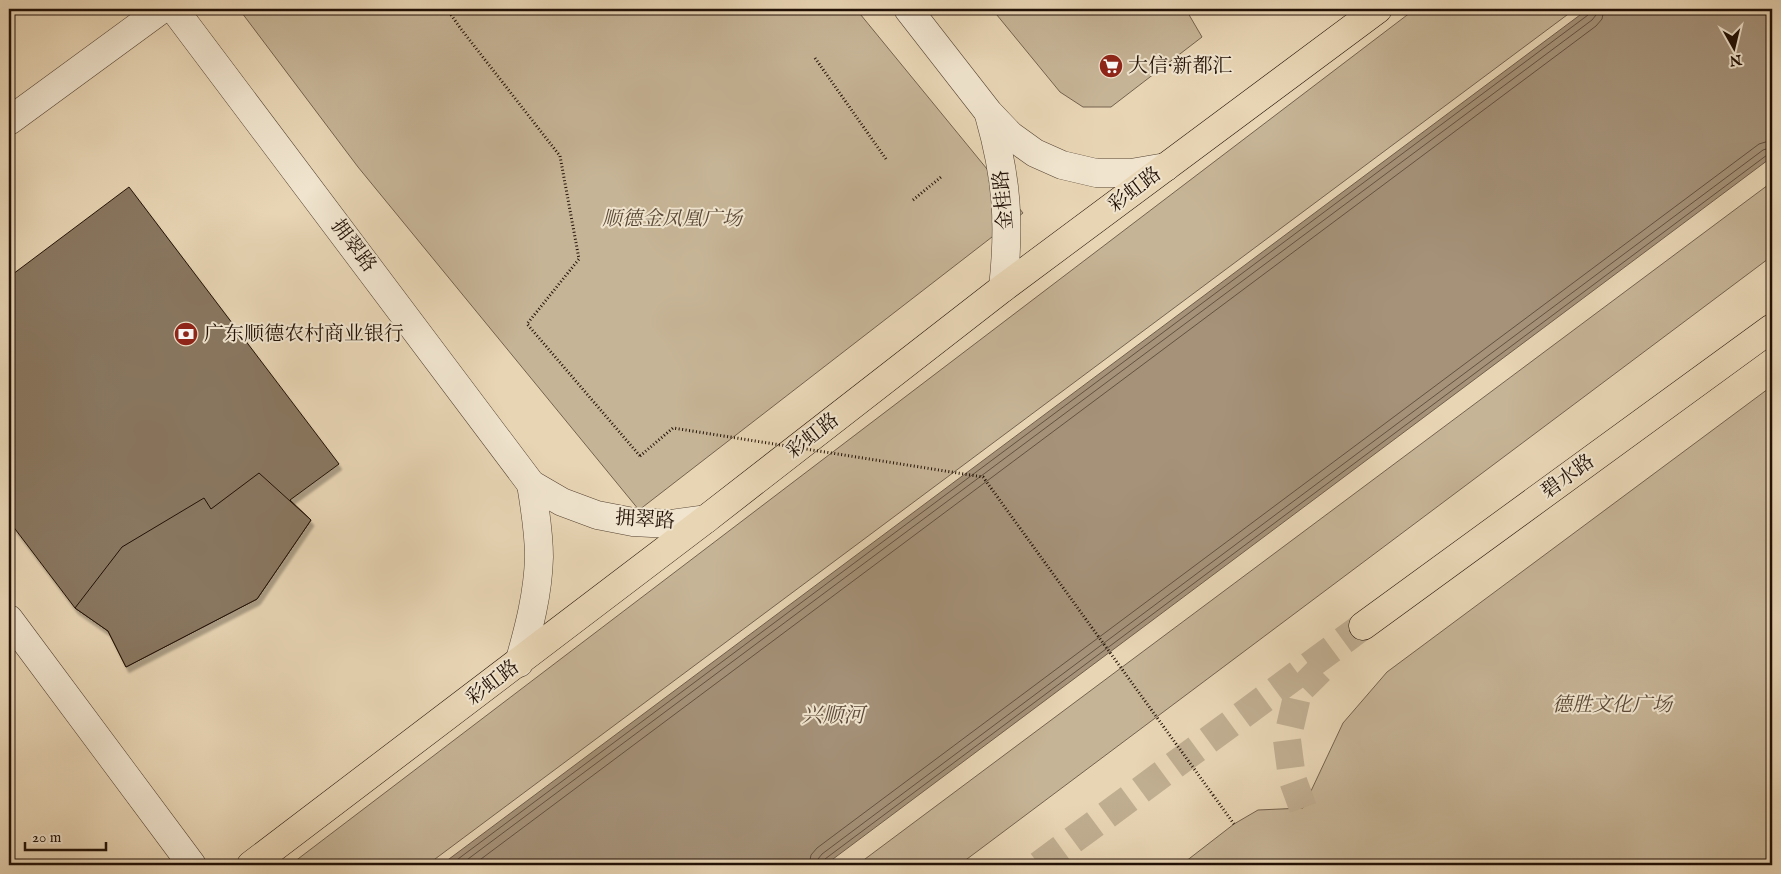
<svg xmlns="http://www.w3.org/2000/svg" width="1781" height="874" font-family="'IM FELL English','Noto Serif SC',serif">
  <defs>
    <filter id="shadow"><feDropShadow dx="3" dy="5.5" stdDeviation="1" flood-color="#0004"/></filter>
  </defs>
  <rect width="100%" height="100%" fill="#e8d5b4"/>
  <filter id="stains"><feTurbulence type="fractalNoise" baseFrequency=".004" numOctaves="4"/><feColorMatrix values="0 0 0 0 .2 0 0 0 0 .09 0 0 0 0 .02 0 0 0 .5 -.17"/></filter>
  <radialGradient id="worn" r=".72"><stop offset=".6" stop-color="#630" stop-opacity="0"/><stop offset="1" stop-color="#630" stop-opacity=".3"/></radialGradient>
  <g fill="#c6b496" stroke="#74624e">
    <polygon points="239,9 856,9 1023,213 639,510 358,167"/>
    <polygon points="992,9 1139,9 1188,13 1202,37 1111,107 1083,107 1060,92"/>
    <polygon points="1415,9 1575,9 427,865 290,865"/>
    <polygon points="1772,182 1772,256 959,865 857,865"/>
    <polygon points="1772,386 1772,865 1181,865 1234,824 1258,810 1303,808 1343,723 1387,672"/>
  </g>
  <polygon fill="#a59279" stroke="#715e4b" points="1588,9 1772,9 1772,157 825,865 441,865"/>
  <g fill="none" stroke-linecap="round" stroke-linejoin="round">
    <g stroke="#645240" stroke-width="1">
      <polyline points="450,865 1588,15 1590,9"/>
      <polyline points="460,865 1592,20 1596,15 1597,9"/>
      <polyline points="473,865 1596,26 1602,19 1604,9"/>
      <polyline points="809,865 811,855 817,848 1759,144 1772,140"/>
      <polyline points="817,865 818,859 822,854 1763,150 1772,147"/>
      <polyline points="823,865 825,859 1767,155 1772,154"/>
    </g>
  </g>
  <g fill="#897760" stroke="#221106" filter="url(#shadow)">
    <polygon points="129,187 339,464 290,500 311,520 257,599 126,667 108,631 75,608 9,521 9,277"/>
    <polygon points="259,473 311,520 257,599 126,667 108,631 75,608 122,547 204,498 211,509"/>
  </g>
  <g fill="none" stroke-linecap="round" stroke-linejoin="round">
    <g stroke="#c0ae91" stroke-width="28" stroke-dasharray="28 14" stroke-linecap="butt">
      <polyline points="1303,808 1292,778 1287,740 1298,692 1320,670"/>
      <polyline points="1039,865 1363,626"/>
    </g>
    <g stroke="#544232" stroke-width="29">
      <g id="minor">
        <polyline points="174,9 531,484 562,502 597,515 633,522 670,524 706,519"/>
        <polyline points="908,9 989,113 1010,135 1035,153 1062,165 1096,173 1131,173 1166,167"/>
        <path d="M989,115C1007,178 1010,223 1003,288"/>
        <polyline points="9,121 162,9"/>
        <polyline points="9,619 192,865"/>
        <path d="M519,663C529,628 538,594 539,557C539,533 535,508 531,484"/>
      </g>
    </g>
    <g stroke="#221106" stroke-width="29">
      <g id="major">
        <polyline points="1363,626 1772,328"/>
        <polyline points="251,865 706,519 1003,288 1378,9"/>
      </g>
    </g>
    <g stroke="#221106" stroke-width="3" stroke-dasharray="1 2.5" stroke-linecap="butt">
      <polyline points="447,9 461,29 560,156 579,259 527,324 640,456"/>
      <polyline points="815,58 886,159"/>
      <polyline points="913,200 941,177"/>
      <polyline points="1213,795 1234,824"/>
    </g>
    <use href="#minor" stroke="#f0e4ce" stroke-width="28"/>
    <use href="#major" stroke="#e8d5b4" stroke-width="28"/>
    <polyline stroke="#221106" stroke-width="3" stroke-dasharray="1 2.5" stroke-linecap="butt" points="640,456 673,428 983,477 1213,795"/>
  </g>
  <defs>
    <g id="supermarket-disc" transform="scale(1.25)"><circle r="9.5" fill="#8f2418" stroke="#f0e4ce"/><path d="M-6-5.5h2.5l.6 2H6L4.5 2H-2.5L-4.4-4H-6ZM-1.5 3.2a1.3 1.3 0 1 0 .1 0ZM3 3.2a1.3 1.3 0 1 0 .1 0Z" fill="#fff"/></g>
    <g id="bank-disc" transform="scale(1.25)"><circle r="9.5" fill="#8f2418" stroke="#f0e4ce"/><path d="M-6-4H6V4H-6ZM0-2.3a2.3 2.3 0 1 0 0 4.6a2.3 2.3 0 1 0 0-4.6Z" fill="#fff"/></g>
  </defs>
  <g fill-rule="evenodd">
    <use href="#supermarket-disc" x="1111" y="66"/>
    <use href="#bank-disc" x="186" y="334"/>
  </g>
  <g text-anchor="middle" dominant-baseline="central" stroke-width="4" stroke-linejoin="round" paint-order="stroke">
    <g font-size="20" fill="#221106" stroke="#f0e4ce" text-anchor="start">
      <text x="1128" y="66">大信·新都汇</text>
      <text x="204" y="334">广东顺德农村商业银行</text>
    </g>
    <g font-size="20" fill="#221106" stroke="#f0e4ce">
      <text transform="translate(1135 190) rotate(-37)">彩虹路</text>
      <text transform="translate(1004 200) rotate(-95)">金桂路</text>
      <text transform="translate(353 246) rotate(53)">拥翠路</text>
      <text transform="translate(813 436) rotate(-38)">彩虹路</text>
      <text transform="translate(1568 477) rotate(-36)">碧水路</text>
      <text transform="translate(645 520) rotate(4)">拥翠路</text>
      <text transform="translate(493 683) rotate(-37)">彩虹路</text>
    </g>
    <g font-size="20" font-style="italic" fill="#5b4a38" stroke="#f0e4ce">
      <text x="672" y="219">顺德金凤凰广场</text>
      <text x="1612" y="705">德胜文化广场</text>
    </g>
    <g font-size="21" font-style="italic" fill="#5d4b3a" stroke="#f0e4ce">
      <text x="833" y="716">兴顺河</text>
    </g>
  </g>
  <rect width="1781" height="874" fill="none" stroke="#e8d5b4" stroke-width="30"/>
  <rect x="10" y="10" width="1761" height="854" fill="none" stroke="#221106" stroke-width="2.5"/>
  <rect x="15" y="15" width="1751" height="844" fill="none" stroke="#221106"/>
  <g transform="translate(1734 48) rotate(172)" stroke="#f0e4ce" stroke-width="4" paint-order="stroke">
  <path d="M0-4L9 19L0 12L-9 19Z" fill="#221106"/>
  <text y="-8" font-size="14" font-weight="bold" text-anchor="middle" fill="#221106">N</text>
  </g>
  <path d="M25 842v8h81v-8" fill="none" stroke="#221106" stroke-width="2.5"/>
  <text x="32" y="842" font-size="15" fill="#221106" stroke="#f0e4ce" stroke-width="4" paint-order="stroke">20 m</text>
  <rect width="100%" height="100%" filter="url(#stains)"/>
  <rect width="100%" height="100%" fill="url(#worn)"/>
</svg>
